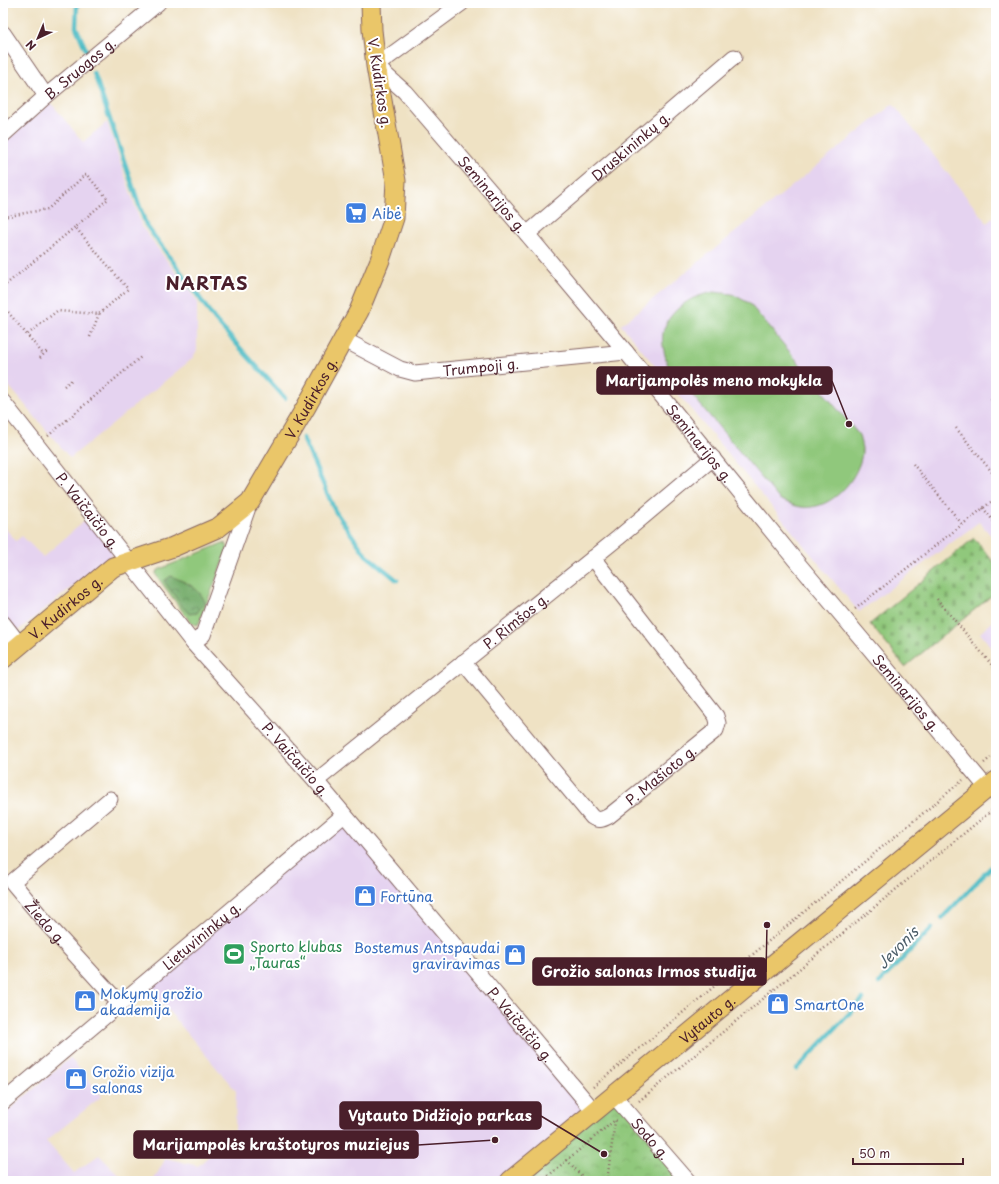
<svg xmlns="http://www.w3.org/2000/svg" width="999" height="1184" font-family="'Playpen Sans',sans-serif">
  <defs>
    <pattern id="forest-crowns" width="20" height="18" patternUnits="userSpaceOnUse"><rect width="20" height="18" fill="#74ac6b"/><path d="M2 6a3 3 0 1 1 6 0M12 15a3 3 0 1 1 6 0" fill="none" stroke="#618b58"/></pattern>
    <pattern id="cemetery-stones" width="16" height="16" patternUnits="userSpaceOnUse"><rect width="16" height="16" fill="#90c87b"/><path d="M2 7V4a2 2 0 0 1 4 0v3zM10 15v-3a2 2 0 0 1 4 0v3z" fill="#7eab6a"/></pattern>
    <pattern id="park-crowns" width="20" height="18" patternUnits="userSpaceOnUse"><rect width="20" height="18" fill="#90c87b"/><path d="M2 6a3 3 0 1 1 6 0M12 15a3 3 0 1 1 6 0" fill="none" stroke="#7eab6a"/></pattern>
  </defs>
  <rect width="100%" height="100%" fill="#fff"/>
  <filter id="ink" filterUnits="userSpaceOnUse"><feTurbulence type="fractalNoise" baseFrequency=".025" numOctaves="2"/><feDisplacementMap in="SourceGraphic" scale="8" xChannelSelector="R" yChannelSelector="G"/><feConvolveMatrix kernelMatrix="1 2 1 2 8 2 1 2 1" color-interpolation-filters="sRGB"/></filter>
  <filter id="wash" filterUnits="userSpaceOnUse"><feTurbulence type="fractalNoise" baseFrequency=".012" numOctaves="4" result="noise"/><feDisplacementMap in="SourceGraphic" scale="16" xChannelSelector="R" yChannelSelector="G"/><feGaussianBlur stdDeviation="0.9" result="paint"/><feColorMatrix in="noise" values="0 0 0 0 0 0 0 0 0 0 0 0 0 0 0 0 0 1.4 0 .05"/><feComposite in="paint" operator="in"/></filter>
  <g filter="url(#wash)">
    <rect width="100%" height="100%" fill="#efe2c4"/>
    <g fill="#e5d3f0">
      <polygon points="51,103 83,142 107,122 142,227 197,301 197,350 192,359 70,458 3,379 3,144"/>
      <polygon points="893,104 987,223 996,215 996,541 979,522 859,612 621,325"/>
      <polygon points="87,519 114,553 15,633 3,617 3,526 16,541 22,536 43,557"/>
      <polygon points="996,619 996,653 980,633"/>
      <polygon points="344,815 594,1111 510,1181 153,1181 166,1158 198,1166 235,1132 236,1091 145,983"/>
      <polygon points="70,1058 102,1096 46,1141 74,1173 99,1155 125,1181 3,1181 3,1115"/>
    </g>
    <g fill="#90c87b" stroke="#6d7453">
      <path d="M714,292L732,294L749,303L859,435C860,441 863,448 862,453C859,477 836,504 812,507C800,509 790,504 779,499L668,366C665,355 660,341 664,329C668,315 685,300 699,296C704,294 709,293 714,292Z"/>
      <polygon points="223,543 226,544 228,548 199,623 196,625 191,623 156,575 156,572 160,569"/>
    </g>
    <path fill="url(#forest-crowns)" stroke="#5f664b" d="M171,576C185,582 199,587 205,602L197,613L189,614L181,605L164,581Z"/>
    <polygon fill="url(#cemetery-stones)" stroke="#6d7453" points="974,538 996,565 996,592 905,667 870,624"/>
    <polygon fill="url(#park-crowns)" stroke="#6d7453" points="614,1096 688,1181 510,1181"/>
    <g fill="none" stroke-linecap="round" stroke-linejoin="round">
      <g stroke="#4ebcc5" stroke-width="4.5">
        <polyline points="77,3 76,27 87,52"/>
        <polyline points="94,73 146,225 194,290 215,320 285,398"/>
        <polyline points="303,438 335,511 366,555 397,580"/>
        <polyline points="942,918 996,862"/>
        <polyline points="879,983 932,928"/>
        <polyline points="797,1069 863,999"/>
        <polyline points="656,1181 659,1179"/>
      </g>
    </g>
  </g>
  <g filter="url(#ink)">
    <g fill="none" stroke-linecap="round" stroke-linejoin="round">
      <g stroke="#846361" stroke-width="17">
        <g id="minor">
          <path id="s1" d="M462,3L376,66L405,92L527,234L626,352L796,561L987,788"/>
          <polyline points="3,33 46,96"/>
          <path id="s2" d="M3,135L46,96L158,3"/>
          <path id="s3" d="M527,234L734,57"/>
          <path id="s4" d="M343,339L400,369L415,373L626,352"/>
          <path id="s5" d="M3,402L193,643L316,781L594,1111"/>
          <polyline points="3,623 20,645"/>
          <polyline points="193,643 203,635 250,502"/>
          <path id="s6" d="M463,662L592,817C598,821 602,820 609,816L716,730L718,723L716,716L593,558"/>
          <path id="s7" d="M316,781L618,538L713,458"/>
          <path id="s8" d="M110,799L12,882L48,925L120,1004"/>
          <path id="s9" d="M614,1096L688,1181"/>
          <path id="s10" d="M3,1102L344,815"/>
        </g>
      </g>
      <g stroke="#846361" stroke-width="21">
        <g id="major">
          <path id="s11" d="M3,659L113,567L173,547L219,527L250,502L306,407L359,311L380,260L394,218L396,181L376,66L372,30L371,3"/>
          <path id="s12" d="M510,1181L996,781"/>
        </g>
      </g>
      <g stroke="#846361" stroke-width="2.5" stroke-dasharray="1 3" stroke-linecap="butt">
        <polyline points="3,217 48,209 86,174 108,199 75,227"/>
        <polyline points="3,287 75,227 128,289 99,314 57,311 27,335"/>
        <polyline points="3,306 43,354"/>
        <polyline points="90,337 99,314"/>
        <polyline points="40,358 48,350"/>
        <polyline points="64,386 73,379"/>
        <polyline points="991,399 996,405"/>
        <polyline points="956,428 996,477"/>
        <polyline points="48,436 142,356"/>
        <polyline points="913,464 962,524"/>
        <polyline points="983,508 996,524"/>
        <polyline points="937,599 996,670"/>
        <polyline points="855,609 996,498"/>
        <polyline points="984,763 996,753"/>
        <polyline points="593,1087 963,780"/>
        <polyline points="639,1101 996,807"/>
        <polyline points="567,1160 586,1181"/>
        <polyline points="542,1181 615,1120 617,1121"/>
        <polyline points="607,1181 615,1121"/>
      </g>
      <use href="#minor" stroke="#fff" stroke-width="15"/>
      <use href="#major" stroke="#eac669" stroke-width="19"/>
    </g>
  </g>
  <defs>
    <g id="supermarket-square" transform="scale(1.15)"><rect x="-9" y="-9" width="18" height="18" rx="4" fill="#3f7fe0" stroke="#fff"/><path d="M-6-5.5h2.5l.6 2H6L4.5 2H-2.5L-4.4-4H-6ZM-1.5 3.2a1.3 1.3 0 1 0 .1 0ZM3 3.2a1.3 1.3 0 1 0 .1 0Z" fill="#fff"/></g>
    <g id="shop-square" transform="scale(1.15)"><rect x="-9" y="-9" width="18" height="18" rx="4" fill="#3f7fe0" stroke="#fff"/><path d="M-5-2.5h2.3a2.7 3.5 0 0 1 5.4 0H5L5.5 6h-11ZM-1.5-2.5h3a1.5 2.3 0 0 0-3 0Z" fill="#fff"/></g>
    <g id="stadium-square" transform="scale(1.15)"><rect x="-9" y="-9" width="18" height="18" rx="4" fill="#2e9e5b" stroke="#fff"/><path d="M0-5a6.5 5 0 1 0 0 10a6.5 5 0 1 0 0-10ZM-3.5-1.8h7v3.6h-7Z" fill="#fff"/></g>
  </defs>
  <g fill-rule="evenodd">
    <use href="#supermarket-square" x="356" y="213"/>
    <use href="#shop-square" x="365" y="896"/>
    <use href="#stadium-square" x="234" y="954"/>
    <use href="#shop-square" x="515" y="955"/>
    <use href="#shop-square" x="85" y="1001"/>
    <use href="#shop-square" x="778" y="1004"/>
    <use href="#shop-square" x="76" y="1079"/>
  </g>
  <g text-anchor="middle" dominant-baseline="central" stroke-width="4" stroke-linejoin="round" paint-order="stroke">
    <g font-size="14" fill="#4a1f2b" stroke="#fff">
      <text stroke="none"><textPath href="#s2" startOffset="102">B. Sruogos g.</textPath></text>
      <text transform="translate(380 83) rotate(81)">V. Kudirkos g.</text>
      <text stroke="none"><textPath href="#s3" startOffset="136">Druskininkų g.</textPath></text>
      <text stroke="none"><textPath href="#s1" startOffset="280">Seminarijos g.</textPath></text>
      <text stroke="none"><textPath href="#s4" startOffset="146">Trumpoji g.</textPath></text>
      <text stroke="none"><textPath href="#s11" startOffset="417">V. Kudirkos g.</textPath></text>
      <text stroke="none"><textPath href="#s1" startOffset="604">Seminarijos g.</textPath></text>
      <text stroke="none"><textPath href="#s5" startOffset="138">P. Vaičaičio g.</textPath></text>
      <text stroke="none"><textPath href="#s11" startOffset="81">V. Kudirkos g.</textPath></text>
      <text stroke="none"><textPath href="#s7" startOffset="256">P. Rimšos g.</textPath></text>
      <text stroke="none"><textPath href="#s1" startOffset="928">Seminarijos g.</textPath></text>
      <text stroke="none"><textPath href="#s5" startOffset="462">P. Vaičaičio g.</textPath></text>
      <text stroke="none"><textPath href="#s6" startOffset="286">P. Mašioto g.</textPath></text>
      <text stroke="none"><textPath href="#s8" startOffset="181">Žiedo g.</textPath></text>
      <text stroke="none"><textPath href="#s10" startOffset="259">Lietuvininkų g.</textPath></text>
      <text stroke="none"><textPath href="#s12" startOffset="255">Vytauto g.</textPath></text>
      <text stroke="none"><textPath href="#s5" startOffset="810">P. Vaičaičio g.</textPath></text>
      <text stroke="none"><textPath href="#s9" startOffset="56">Sodo g.</textPath></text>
    </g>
    <g font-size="14" fill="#366cbe" stroke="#fff" text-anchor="start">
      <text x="372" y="213">Aibė</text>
      <text x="380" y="896">Fortūna</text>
      <text x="500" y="947" text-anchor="end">Bostemus Antspaudai<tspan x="500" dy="16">graviravimas</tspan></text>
      <text x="100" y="993">Mokymų grožio<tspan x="100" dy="16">akademija</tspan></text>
      <text x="794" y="1004">SmartOne</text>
      <text x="92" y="1071">Grožio vizija<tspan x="92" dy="16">salonas</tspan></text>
    </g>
    <g font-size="14" fill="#27864d" stroke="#fff" text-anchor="start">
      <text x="250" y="946">Sporto klubas<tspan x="250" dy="16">„Tauras“</tspan></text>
    </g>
    <g font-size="15" font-style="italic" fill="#4c5e69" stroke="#fff">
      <text transform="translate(897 947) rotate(-46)">Jevonis</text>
    </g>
    <g font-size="18" font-weight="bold" letter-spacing="1" fill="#4a1f2b" stroke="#fff">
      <text x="207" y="282">NARTAS</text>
    </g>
  </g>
  <path fill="none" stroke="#4a1f2b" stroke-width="1.5" d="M849 424L832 381M767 925L766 972M604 1154L541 1116M495 1140L418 1145"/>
  <g fill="#4a1f2b" stroke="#fff" stroke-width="1.5">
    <circle cx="849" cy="424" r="4"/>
    <circle cx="767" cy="925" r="4"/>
    <circle cx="604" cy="1154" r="4"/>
    <circle cx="495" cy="1140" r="4"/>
  </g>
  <g fill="#4a1f2b" stroke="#4a1f2b" stroke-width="1.5">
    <rect x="597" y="367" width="235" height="27" rx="4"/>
    <rect x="533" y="958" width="233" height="27" rx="4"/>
    <rect x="340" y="1102" width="201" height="27" rx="4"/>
    <rect x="134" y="1131" width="284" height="27" rx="4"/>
  </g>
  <g font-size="15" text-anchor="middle" font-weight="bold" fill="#fff">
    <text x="714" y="386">Marijampolės meno mokykla</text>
    <text x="649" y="977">Grožio salonas Irmos studija</text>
    <text x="440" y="1121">Vytauto Didžiojo parkas</text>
    <text x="276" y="1150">Marijampolės kraštotyros muziejus</text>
  </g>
  <rect width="999" height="1184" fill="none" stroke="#fff" stroke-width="16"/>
  <g transform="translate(38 38) rotate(224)" stroke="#ffffff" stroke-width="3" paint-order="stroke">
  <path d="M0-3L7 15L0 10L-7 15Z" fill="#4a1f2b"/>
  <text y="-6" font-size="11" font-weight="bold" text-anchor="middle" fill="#4a1f2b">N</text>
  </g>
  <path d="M853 1158v6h110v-6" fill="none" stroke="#4a1f2b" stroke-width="2"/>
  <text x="859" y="1158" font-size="12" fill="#4a1f2b" stroke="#ffffff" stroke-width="3" paint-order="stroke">50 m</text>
</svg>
